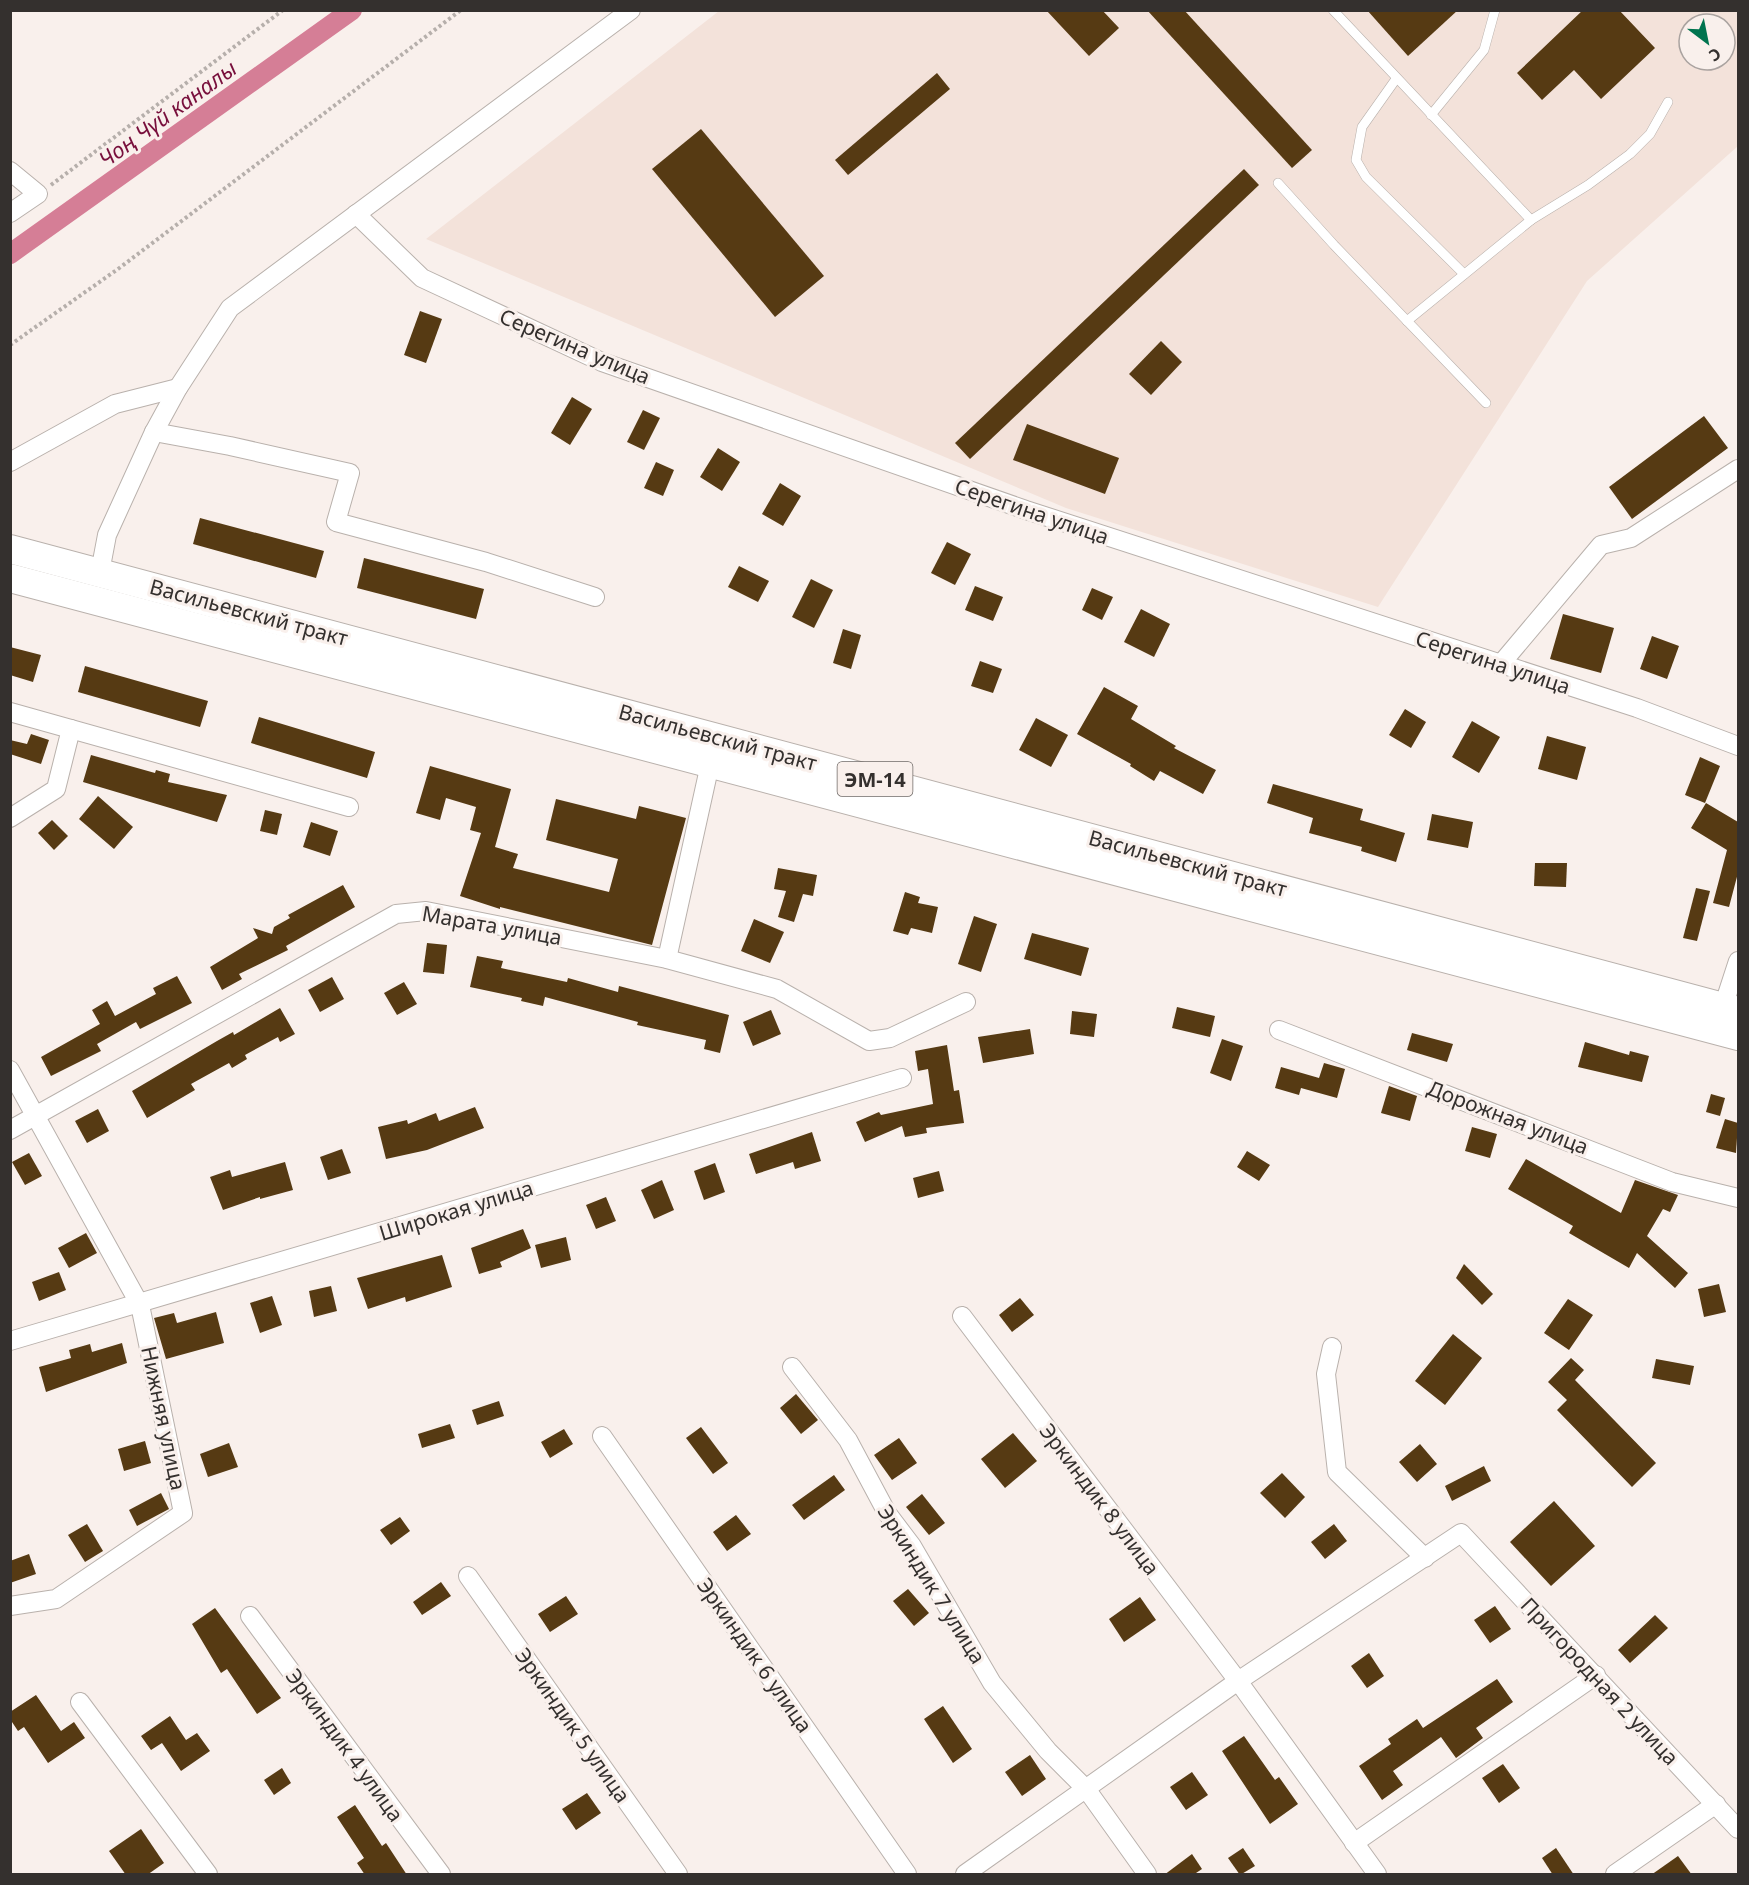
<svg xmlns="http://www.w3.org/2000/svg" width="1749" height="1885" font-family="'Noto Sans',sans-serif">
  <rect width="100%" height="100%" fill="#f9f0ec"/>
  <path fill="#f3e2da" fill-rule="evenodd" d="M719,11H1738V146L1587,281L1378,607L1066,508L426,239ZM1689,24H1725V60H1689Z"/>
  <g fill="none" stroke-linecap="round" stroke-linejoin="round">
    <polyline stroke="#d57e96" stroke-width="20" points="10,254 352,10"/>
  </g>
  <g fill="#563a13">
    <polygon points="1046,10 1102,10 1119,28 1089,56"/>
    <polygon points="1147,10 1184,10 1312,150 1292,168"/>
    <polygon points="1367,10 1458,10 1408,56"/>
    <polygon points="1583,10 1619,10 1655,48 1601,99 1574,70 1542,100 1517,73"/>
    <polygon points="937,73 950,89 848,175 835,160"/>
    <polygon points="701,129 824,276 775,317 652,169"/>
    <polygon points="1244,169 1259,185 970,459 955,443"/>
    <polygon points="420,311 442,319 426,363 404,355"/>
    <polygon points="1161,341 1182,362 1151,395 1129,374"/>
    <polygon points="572,397 592,409 570,445 551,433"/>
    <polygon points="643,410 660,418 644,450 627,442"/>
    <polygon points="1704,416 1728,448 1632,519 1609,487"/>
    <polygon points="1027,424 1119,458 1105,494 1013,460"/>
    <polygon points="718,448 740,462 722,491 700,477"/>
    <polygon points="656,462 674,470 663,496 644,488"/>
    <polygon points="780,483 801,496 783,526 762,514"/>
    <polygon points="200,518 324,551 316,578 193,544"/>
    <polygon points="947,542 971,554 955,585 931,573"/>
    <polygon points="364,558 484,589 476,619 357,588"/>
    <polygon points="739,566 769,581 758,602 728,587"/>
    <polygon points="811,579 833,590 814,628 792,617"/>
    <polygon points="975,586 1003,597 993,621 965,610"/>
    <polygon points="1092,588 1113,597 1102,620 1082,610"/>
    <polygon points="1141,609 1170,624 1154,657 1124,642"/>
    <polygon points="1563,614 1614,628 1601,673 1550,659"/>
    <polygon points="843,629 861,635 851,669 833,663"/>
    <polygon points="1652,636 1679,646 1667,679 1640,669"/>
    <polygon points="10,647 41,655 33,682 10,675"/>
    <polygon points="980,661 1002,669 993,693 971,686"/>
    <polygon points="85,666 208,701 200,727 78,692"/>
    <polygon points="1104,687 1138,706 1131,719 1176,746 1174,748 1216,770 1203,794 1160,771 1154,781 1130,766 1131,764 1077,734"/>
    <polygon points="1405,709 1426,722 1411,748 1389,735"/>
    <polygon points="259,717 375,752 367,778 251,743"/>
    <polygon points="1036,718 1068,735 1051,767 1019,750"/>
    <polygon points="1472,721 1500,737 1479,773 1452,757"/>
    <polygon points="31,734 49,740 41,764 10,754 10,740 27,744"/>
    <polygon points="1547,736 1586,747 1577,780 1538,769"/>
    <polygon points="91,755 155,773 156,770 170,774 168,782 227,795 217,822 83,782"/>
    <polygon points="1700,757 1720,766 1705,803 1685,795"/>
    <polygon points="430,766 511,789 495,847 518,854 513,868 609,892 618,859 546,840 556,799 636,819 639,806 686,818 652,945 500,907 500,909 460,896 481,833 470,830 476,807 446,798 440,820 416,813"/>
    <polygon points="1273,784 1363,809 1360,820 1405,833 1396,862 1361,851 1362,847 1309,833 1313,818 1267,803"/>
    <polygon points="98,796 133,827 114,849 79,819"/>
    <polygon points="1706,803 1738,822 1738,873 1729,907 1713,903 1727,850 1691,828"/>
    <polygon points="265,810 282,814 277,835 260,831"/>
    <polygon points="1432,814 1473,822 1468,848 1427,840"/>
    <polygon points="52,820 68,836 54,850 38,833"/>
    <polygon points="311,822 338,831 330,856 303,847"/>
    <polygon points="1535,863 1567,863 1566,887 1534,886"/>
    <polygon points="778,868 817,875 813,896 803,894 794,922 778,917 786,891 774,889"/>
    <polygon points="343,885 355,907 286,946 288,950 239,974 242,979 222,990 210,967 258,938 253,928 272,934 274,927 290,918 288,915"/>
    <polygon points="1696,888 1710,891 1697,941 1683,938"/>
    <polygon points="905,892 920,897 918,903 938,907 932,933 911,928 908,935 893,931"/>
    <polygon points="974,916 997,924 981,972 958,964"/>
    <polygon points="754,919 784,932 770,963 741,951"/>
    <polygon points="1032,933 1089,948 1081,976 1024,959"/>
    <polygon points="427,943 447,945 444,974 423,972"/>
    <polygon points="477,956 503,961 501,968 567,982 568,978 618,992 619,986 729,1015 720,1053 704,1049 706,1040 637,1025 638,1022 612,1015 545,997 543,1006 521,1001 522,998 470,987"/>
    <polygon points="177,976 192,1003 140,1029 136,1022 97,1044 101,1051 51,1076 41,1057 100,1024 92,1010 107,1001 115,1016 156,994 153,988"/>
    <polygon points="332,977 344,999 320,1012 308,990"/>
    <polygon points="404,982 417,1004 397,1015 384,993"/>
    <polygon points="1177,1007 1215,1016 1210,1037 1172,1028"/>
    <polygon points="280,1008 295,1034 280,1042 278,1037 245,1055 247,1059 232,1068 229,1063 191,1084 195,1090 147,1118 132,1091 217,1041 233,1032 234,1035"/>
    <polygon points="771,1010 781,1034 753,1046 743,1022"/>
    <polygon points="1072,1011 1097,1014 1094,1037 1070,1034"/>
    <polygon points="1030,1029 1034,1054 983,1063 978,1037"/>
    <polygon points="1412,1033 1453,1044 1447,1062 1407,1050"/>
    <polygon points="1222,1039 1243,1046 1231,1081 1210,1073"/>
    <polygon points="1585,1042 1629,1055 1630,1051 1649,1056 1642,1082 1578,1067"/>
    <polygon points="947,1045 954,1091 959,1090 964,1123 926,1128 927,1133 905,1137 902,1126 865,1142 856,1122 879,1112 881,1115 933,1104 928,1069 918,1071 915,1051"/>
    <polygon points="1324,1063 1345,1069 1337,1098 1301,1088 1299,1095 1275,1088 1281,1067 1319,1078"/>
    <polygon points="1389,1086 1417,1096 1410,1121 1381,1113"/>
    <polygon points="1711,1094 1725,1098 1720,1116 1706,1112"/>
    <polygon points="475,1107 484,1128 427,1150 386,1159 378,1127 407,1120 408,1124 436,1113 439,1121"/>
    <polygon points="98,1109 109,1131 87,1143 75,1121"/>
    <polygon points="1725,1119 1738,1123 1736,1153 1716,1148"/>
    <polygon points="1472,1127 1497,1134 1490,1158 1465,1151"/>
    <polygon points="812,1132 821,1161 795,1169 793,1162 756,1174 749,1154"/>
    <polygon points="342,1149 351,1173 328,1180 320,1157"/>
    <polygon points="1247,1151 1270,1165 1259,1181 1237,1167"/>
    <polygon points="29,1153 42,1176 25,1185 12,1162"/>
    <polygon points="1526,1159 1621,1213 1635,1180 1678,1195 1670,1212 1663,1209 1647,1236 1688,1273 1675,1288 1637,1253 1629,1268 1569,1233 1573,1226 1508,1189"/>
    <polygon points="285,1162 293,1190 260,1199 260,1197 223,1210 210,1177 230,1170 232,1177"/>
    <polygon points="715,1163 725,1192 704,1200 694,1171"/>
    <polygon points="939,1171 944,1191 918,1198 913,1178"/>
    <polygon points="662,1180 674,1210 654,1219 641,1190"/>
    <polygon points="606,1197 616,1221 596,1229 586,1205"/>
    <polygon points="523,1229 531,1248 500,1262 502,1267 479,1274 471,1248"/>
    <polygon points="86,1233 97,1253 69,1268 58,1248"/>
    <polygon points="566,1237 571,1260 541,1268 535,1245"/>
    <polygon points="442,1255 452,1287 406,1302 405,1297 368,1309 357,1278"/>
    <polygon points="1464,1264 1493,1294 1482,1305 1456,1278"/>
    <polygon points="59,1272 66,1290 39,1301 32,1282"/>
    <polygon points="1719,1284 1726,1312 1704,1317 1698,1289"/>
    <polygon points="331,1286 337,1311 314,1317 309,1291"/>
    <polygon points="272,1296 282,1325 260,1333 250,1303"/>
    <polygon points="1020,1298 1034,1315 1012,1332 999,1315"/>
    <polygon points="1568,1299 1593,1315 1569,1350 1544,1333"/>
    <polygon points="216,1312 224,1343 166,1359 154,1318 174,1313 177,1323"/>
    <polygon points="1453,1334 1482,1358 1445,1405 1415,1381"/>
    <polygon points="122,1343 127,1363 46,1392 39,1367 71,1358 69,1350 90,1344 92,1352"/>
    <polygon points="1571,1358 1584,1370 1575,1380 1656,1463 1632,1487 1557,1410 1567,1400 1548,1382"/>
    <polygon points="1656,1359 1694,1366 1690,1385 1652,1378"/>
    <polygon points="796,1394 818,1420 801,1434 780,1408"/>
    <polygon points="499,1401 504,1416 477,1425 472,1410"/>
    <polygon points="450,1424 455,1438 422,1448 418,1434"/>
    <polygon points="701,1427 728,1463 713,1474 686,1438"/>
    <polygon points="564,1429 573,1444 550,1458 541,1442"/>
    <polygon points="1013,1433 1037,1461 1005,1488 981,1459"/>
    <polygon points="899,1438 917,1463 892,1480 874,1455"/>
    <polygon points="145,1441 151,1463 124,1471 118,1449"/>
    <polygon points="229,1443 238,1467 208,1477 200,1454"/>
    <polygon points="1420,1444 1437,1464 1417,1482 1399,1462"/>
    <polygon points="1484,1466 1491,1481 1452,1501 1445,1486"/>
    <polygon points="1282,1473 1305,1497 1285,1518 1260,1493"/>
    <polygon points="834,1475 845,1490 804,1520 792,1505"/>
    <polygon points="161,1493 169,1509 137,1526 129,1510"/>
    <polygon points="922,1494 945,1523 929,1535 906,1507"/>
    <polygon points="1554,1501 1595,1546 1551,1586 1510,1542"/>
    <polygon points="736,1515 751,1534 727,1551 713,1532"/>
    <polygon points="400,1517 410,1531 391,1545 380,1530"/>
    <polygon points="87,1524 103,1551 85,1562 68,1535"/>
    <polygon points="1334,1524 1347,1541 1325,1559 1311,1542"/>
    <polygon points="29,1554 36,1574 10,1583 10,1561"/>
    <polygon points="441,1582 451,1596 422,1615 413,1602"/>
    <polygon points="908,1589 929,1613 914,1626 893,1601"/>
    <polygon points="566,1596 578,1614 550,1632 538,1614"/>
    <polygon points="1140,1597 1156,1620 1124,1642 1109,1619"/>
    <polygon points="1495,1606 1511,1629 1490,1643 1474,1620"/>
    <polygon points="215,1608 281,1698 257,1714 227,1669 221,1673 192,1624"/>
    <polygon points="1655,1615 1668,1628 1630,1663 1618,1650"/>
    <polygon points="1369,1653 1384,1676 1367,1688 1351,1666"/>
    <polygon points="1497,1679 1513,1702 1476,1728 1483,1738 1456,1758 1441,1737 1393,1771 1403,1785 1382,1800 1359,1766 1391,1744 1388,1739 1417,1719 1423,1728"/>
    <polygon points="36,1695 61,1731 74,1722 85,1738 48,1763 24,1727 18,1731 10,1719 10,1712"/>
    <polygon points="943,1706 972,1749 953,1763 924,1719"/>
    <polygon points="170,1716 186,1740 197,1733 210,1751 181,1771 162,1743 151,1750 141,1736"/>
    <polygon points="1244,1736 1275,1780 1279,1777 1298,1804 1270,1824 1222,1751"/>
    <polygon points="1030,1755 1046,1779 1022,1796 1005,1772"/>
    <polygon points="1503,1764 1520,1788 1499,1803 1482,1778"/>
    <polygon points="282,1768 291,1783 274,1795 264,1780"/>
    <polygon points="1192,1772 1208,1795 1186,1810 1170,1787"/>
    <polygon points="587,1793 601,1813 576,1830 562,1809"/>
    <polygon points="355,1805 382,1846 386,1843 407,1875 365,1875 357,1863 364,1858 337,1817"/>
    <polygon points="141,1829 164,1863 147,1875 126,1875 109,1851"/>
    <polygon points="1243,1848 1255,1866 1240,1875 1228,1858"/>
    <polygon points="1556,1848 1574,1875 1553,1875 1542,1858"/>
    <polygon points="1192,1854 1202,1869 1193,1875 1164,1875"/>
    <polygon points="1678,1856 1692,1875 1651,1875"/>
  </g>
  <g fill="none" stroke-linecap="round" stroke-linejoin="round">
    <g stroke="#b9b1ac" stroke-width="10">
      <g id="service">
        <polyline points="1333,10 1531,220"/>
        <polyline points="1396,79 1362,127 1356,160 1366,177 1464,274"/>
        <polyline points="1431,115 1484,50 1495,10"/>
        <polyline points="1278,183 1334,245 1486,403"/>
        <polyline points="1407,321 1531,220 1588,185 1630,154 1650,134 1668,102"/>
      </g>
    </g>
    <g stroke="#b9b1ac" stroke-width="20">
      <g id="minor">
        <polyline points="10,171 38,194 10,213"/>
        <polyline points="356,214 422,278 602,362 1026,510 1637,708 1738,746"/>
        <polyline points="154,432 230,446 350,473 336,522 486,562 595,597"/>
        <polyline points="10,462 115,404 178,388"/>
        <polyline points="100,572 107,535 154,432 178,388 230,308 631,10"/>
        <polyline points="1500,665 1601,545 1631,538 1738,469"/>
        <polyline points="10,712 349,807"/>
        <polyline points="10,818 56,789 71,729"/>
        <polyline points="667,959 710,764"/>
        <polyline points="1723,1007 1738,961"/>
        <polyline points="1279,1030 1672,1182 1738,1198"/>
        <polyline points="10,1070 140,1305 183,1513 56,1599 10,1606"/>
        <polyline points="10,1130 396,914 426,911 667,959 777,989 869,1041 890,1038 966,1002"/>
        <polyline points="962,1316 1238,1681 1377,1874"/>
        <polyline points="10,1341 902,1078"/>
        <polyline points="1332,1347 1326,1374 1337,1472 1425,1558"/>
        <polyline points="792,1367 848,1440 887,1513 912,1546 992,1683 1048,1751 1087,1790 1147,1874"/>
        <polyline points="602,1436 907,1874"/>
        <polyline points="468,1576 678,1874"/>
        <polyline points="250,1616 441,1874"/>
        <polyline points="80,1702 208,1874"/>
        <polyline points="1354,1843 1596,1675"/>
        <polyline points="965,1874 1238,1681 1461,1533 1738,1829"/>
        <polyline points="1615,1874 1716,1804"/>
      </g>
    </g>
    <g stroke="#b9b1ac" stroke-width="30">
      <g id="primary">
        <polyline points="10,549 1738,1011"/>
        <polyline points="10,578 1738,1036"/>
      </g>
    </g>
    <g stroke="#b6afab" stroke-width="4" stroke-dasharray="3 3" stroke-linecap="butt">
      <polyline points="51,185 283,10"/>
      <polyline points="10,345 118,269 461,10"/>
    </g>
    <use href="#service" stroke="#fff" stroke-width="9"/>
    <use href="#minor" stroke="#fff" stroke-width="18"/>
    <use href="#primary" stroke="#fff" stroke-width="28"/>
  </g>
  <g text-anchor="middle" dominant-baseline="central" stroke-width="6" stroke-linejoin="round" paint-order="stroke">
    <rect fill="#f9f0ec" stroke="#6f6a67" stroke-width="1.5" x="837.5" y="762" width="75" height="34" rx="4.5"/>
    <g font-size="20" font-weight="bold" fill="#34302e">
      <text x="875" y="779">ЭМ-14</text>
    </g>
    <g font-size="21" fill="#34302e" stroke="#f9f0ec">
      <text transform="translate(575 346) rotate(23)">Серегина улица</text>
      <text transform="translate(1032 511) rotate(19)">Серегина улица</text>
      <text transform="translate(249 612) rotate(15)">Васильевский тракт</text>
      <text transform="translate(1493 662) rotate(18)">Серегина улица</text>
      <text transform="translate(718 737) rotate(15)">Васильевский тракт</text>
      <text transform="translate(1188 863) rotate(15)">Васильевский тракт</text>
      <text transform="translate(492 925) rotate(10)">Марата улица</text>
      <text transform="translate(1508 1117) rotate(21)">Дорожная улица</text>
      <text transform="translate(456 1210) rotate(-17)">Широкая улица</text>
      <text transform="translate(164 1418) rotate(78)">Нижняя улица</text>
      <text transform="translate(1100 1499) rotate(53)">Эркиндик 8 улица</text>
      <text transform="translate(932 1584) rotate(58)">Эркиндик 7 улица</text>
      <text transform="translate(755 1655) rotate(55)">Эркиндик 6 улица</text>
      <text transform="translate(1600 1681) rotate(47)">Пригородная 2 улица</text>
      <text transform="translate(573 1725) rotate(55)">Эркиндик 5 улица</text>
      <text transform="translate(345 1745) rotate(54)">Эркиндик 4 улица</text>
    </g>
    <g font-size="22" font-style="italic" fill="#780f3c" stroke="#f9f0ec">
      <text transform="translate(167 113) rotate(-36)">Чоң Чүй каналы</text>
    </g>
  </g>
  <rect width="1749" height="1885" fill="none" stroke="#34302e" stroke-width="24"/>
  <g transform="translate(1707 42) rotate(148)"><circle r="28" fill="#f9f0ec" stroke="#aaa3a0" stroke-width="1.5"/>
  <path d="M0-4.5L10 22L0 15L-10 22Z" fill="#00744f"/>
  <text y="-9" font-size="16" font-weight="bold" text-anchor="middle" fill="#34302e">С</text>
  </g>
</svg>
